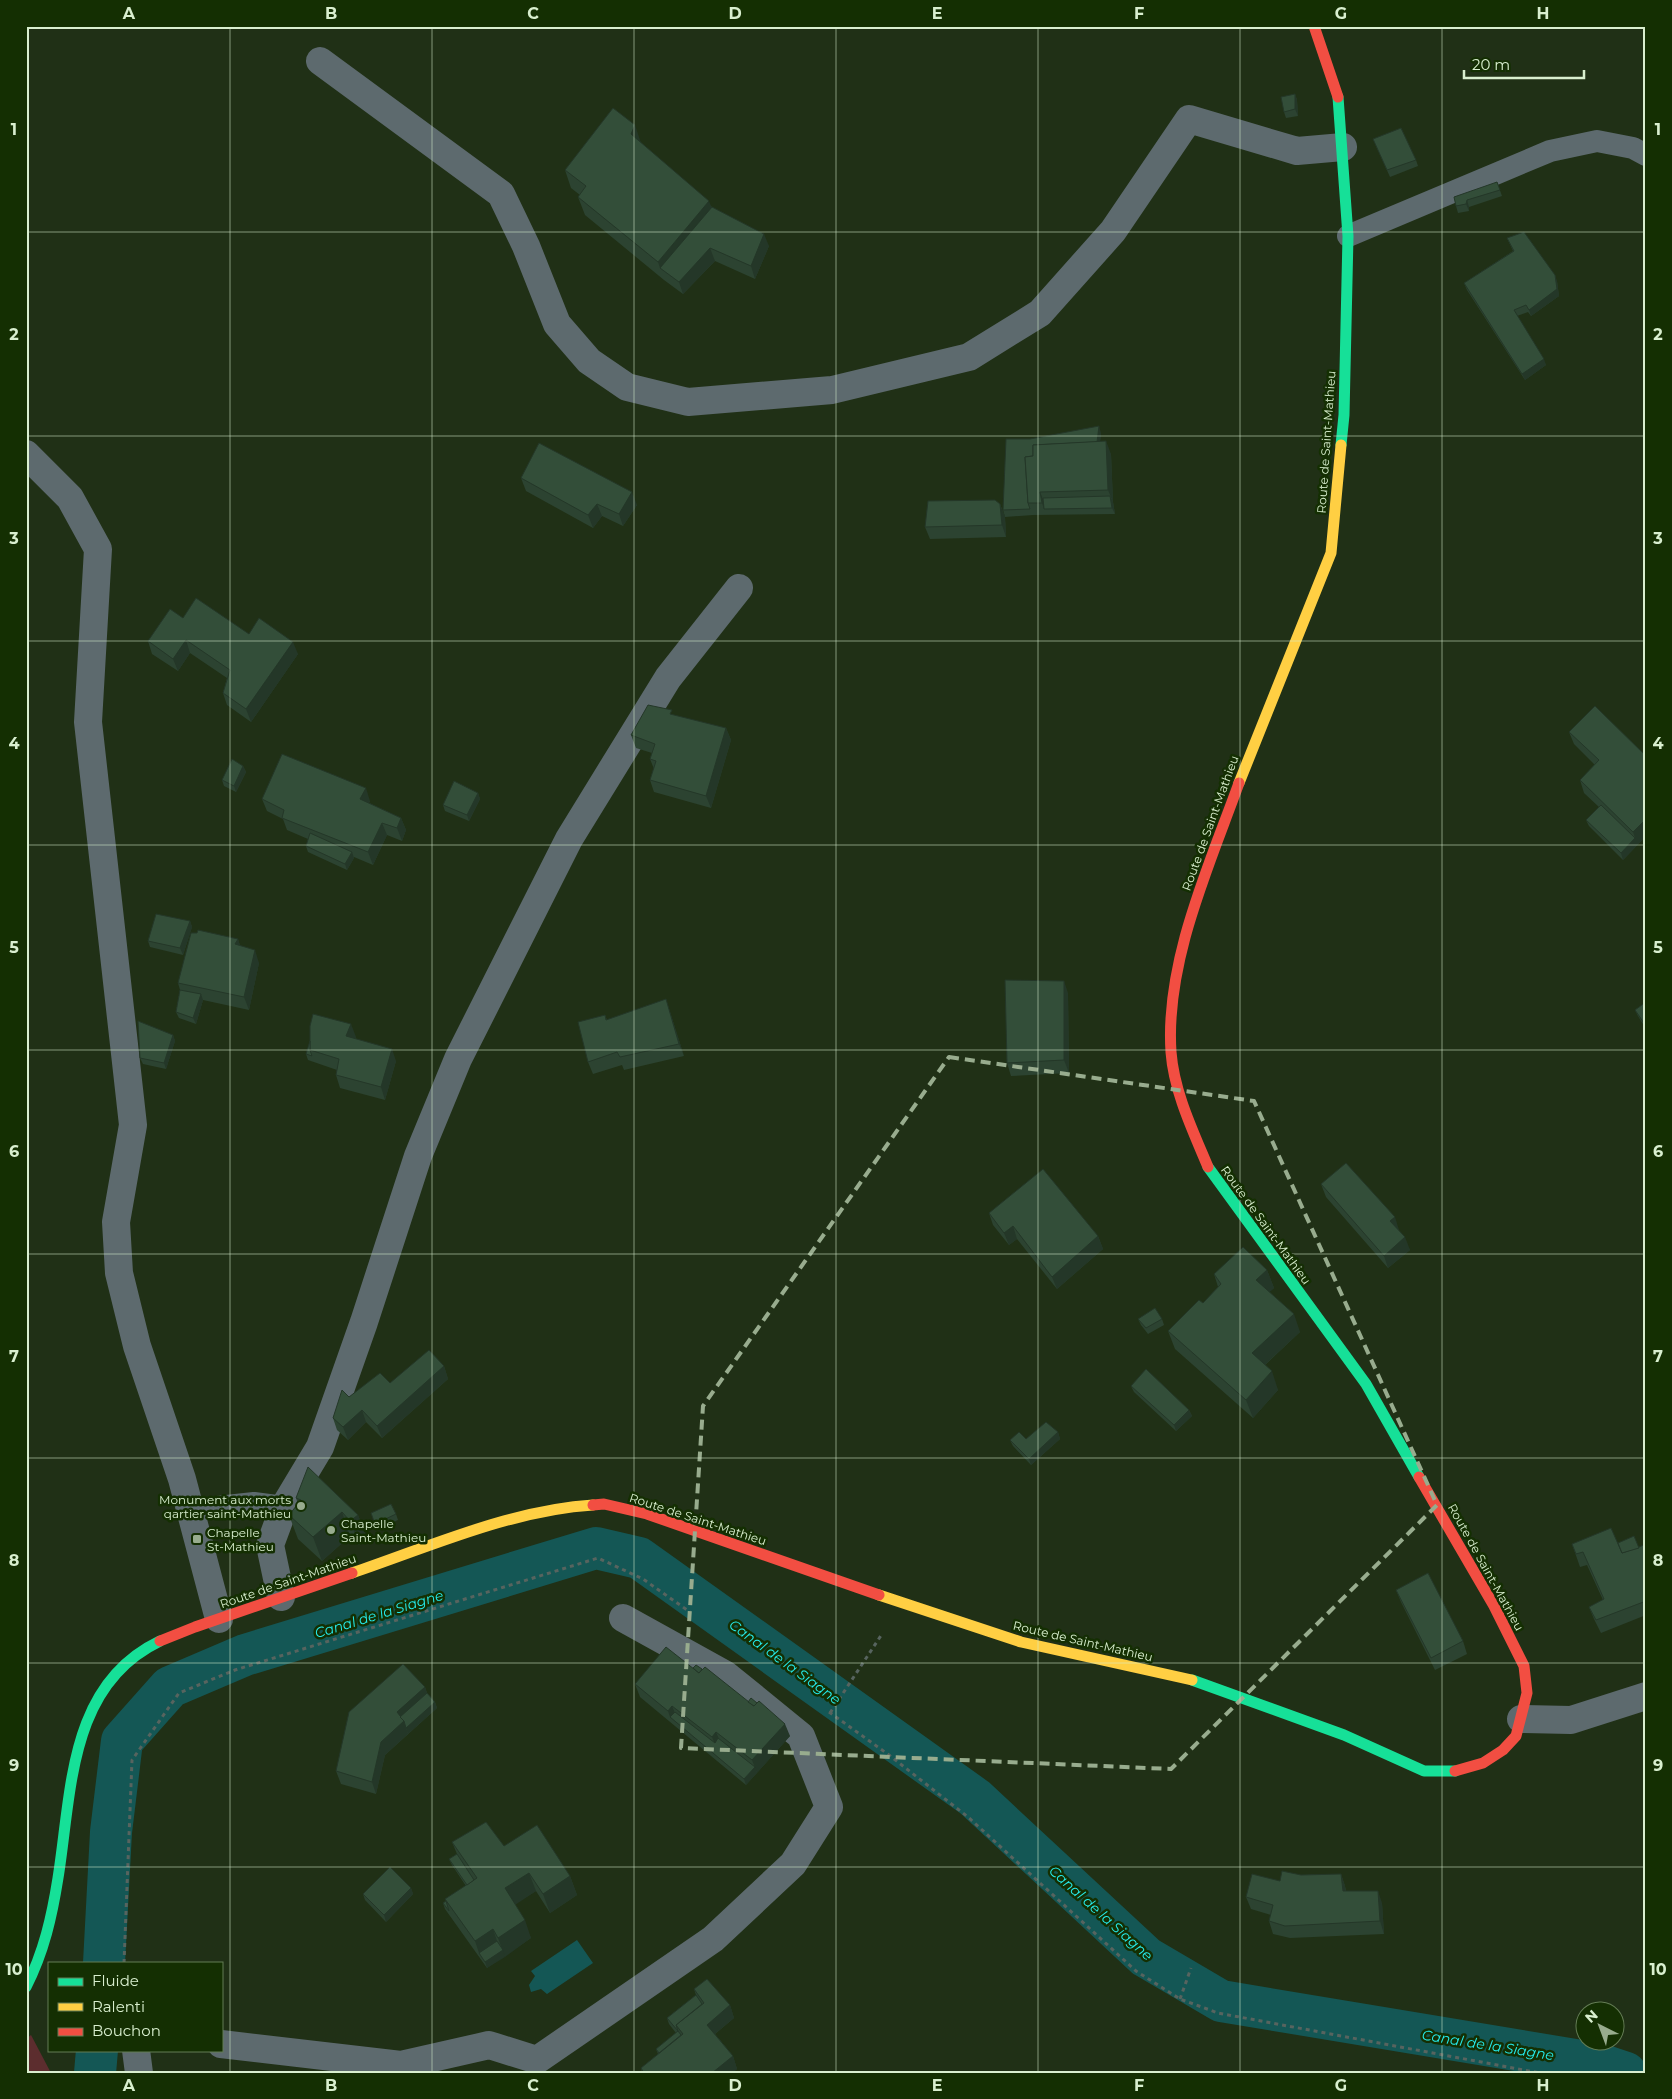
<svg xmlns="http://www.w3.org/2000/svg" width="1672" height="2099" font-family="Montserrat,sans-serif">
  <rect width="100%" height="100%" fill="#203016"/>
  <polygon fill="#5c2d2e" points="31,2035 51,2073 26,2073 26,2039"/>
  <polygon fill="#145755" points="577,1940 593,1963 547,1994 541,1989 531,1992 529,1985 535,1976 531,1971"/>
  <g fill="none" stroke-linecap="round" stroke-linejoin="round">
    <g stroke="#145755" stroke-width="42">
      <polyline points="104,1963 111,1832 122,1741 170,1687 245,1655 596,1548 639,1558 975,1798 1146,1957 1221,2001 1599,2064 1626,2073"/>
      <polyline points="95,2073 97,2050"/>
    </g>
    <g stroke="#57645f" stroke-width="3" stroke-dasharray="4 4" stroke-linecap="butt">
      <polyline points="829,1712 889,1755 968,1817 1136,1971 1180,1999 1218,2013 1540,2073"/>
      <polyline points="830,1713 882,1634"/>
      <polyline points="124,1963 132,1760 179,1693 235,1670 598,1558 643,1579 690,1612"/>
      <polyline points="1180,1999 1191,1968"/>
    </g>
    <g stroke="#5d6a6e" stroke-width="22">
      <polyline points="1348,236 1550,151 1597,141 1633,148 1646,155"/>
      <polyline points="190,1510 254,1503 284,1507"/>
    </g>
    <g stroke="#5d6a6e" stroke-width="28">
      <polyline points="320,61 501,194 526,246 557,324 589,361 627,387 688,402 832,390 969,357 1040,313 1113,231 1189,119 1297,151 1343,147"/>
      <polyline points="26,454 70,498 98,549 88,722 133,1125 116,1222 119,1273 137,1346 182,1479 219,1619"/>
      <polyline points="281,1597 270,1545 284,1507 320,1447 364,1322 418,1156 458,1059 569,839 668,678 739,588"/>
      <polyline points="1521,1719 1571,1720 1646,1696"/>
      <polyline points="221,2044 401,2065 489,2045 537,2060 713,1939 793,1864 829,1807 801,1736 726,1675 623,1618"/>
      <polyline points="136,2050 139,2073"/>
    </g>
    <g stroke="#16e098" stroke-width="11">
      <polyline points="1338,97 1348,236 1344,415 1341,445"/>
      <polyline points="1208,1167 1366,1384 1419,1477"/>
      <polyline points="1192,1680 1344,1735 1424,1771 1455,1771"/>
      <path d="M26,1987C44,1952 52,1916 58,1878C72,1791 68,1685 160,1641"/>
    </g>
    <g stroke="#ffcf43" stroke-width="11">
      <polyline points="1239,783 1331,553 1341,445"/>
      <path d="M352,1573C429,1547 511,1510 593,1505"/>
      <polyline points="879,1595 1021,1642 1192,1680"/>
    </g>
    <g stroke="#f24e42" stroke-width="11">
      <polyline points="1314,26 1338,97"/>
      <path d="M1208,1167C1193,1131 1174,1092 1171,1052C1165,962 1209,866 1239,783"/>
      <polyline points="1419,1477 1494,1606 1524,1666 1527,1693 1516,1736 1503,1750 1483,1763 1455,1771"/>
      <polyline points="593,1505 604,1504 647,1514 879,1595"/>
      <polyline points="160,1641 195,1627 352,1573"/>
    </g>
  </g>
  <g fill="#2c4331">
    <polygon points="1295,94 1297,100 1298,116 1286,118 1284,112"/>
    <polygon points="1373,139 1416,160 1418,166 1390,177"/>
    <polygon points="641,143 712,207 769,246 755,279 715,261 683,294 664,280 585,215 578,197 580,195 571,188 565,170"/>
    <polygon points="1497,182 1502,196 1469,207 1469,211 1458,213 1456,206"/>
    <polygon points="1507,238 1557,281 1559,296 1531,316 1528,312 1517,316 1546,365 1525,380 1467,290 1464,283 1513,251"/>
    <polygon points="1101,433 1100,441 1111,454 1113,502 1115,514 1033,515 1005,517 1003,510 1030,439"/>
    <polygon points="521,478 637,505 623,526 602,516 593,528 526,491"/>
    <polygon points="1000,504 1005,517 1006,537 930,539 925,527"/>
    <polygon points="183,618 249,634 298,654 251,722 227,705 223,693 227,678 190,653 178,671 152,654 148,641"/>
    <polygon points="673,715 726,728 731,740 711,808 654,792 650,780 654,769 650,759 652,753 636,748 631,735"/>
    <polygon points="1569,732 1646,756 1646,836 1623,860 1589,826 1586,820 1599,807 1584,793 1580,780 1595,765 1574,744"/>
    <polygon points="243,766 246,772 236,792 224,786 222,780"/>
    <polygon points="478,793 480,799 469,821 445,811 443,805"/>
    <polygon points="262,799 370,801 369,803 401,818 406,830 402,841 387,835 373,865 354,857 354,858 347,870 308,852 306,846 308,839 287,830 283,819 267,811"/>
    <polygon points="190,921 192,927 183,955 150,947 148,941"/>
    <polygon points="238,939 240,946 259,963 249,1010 203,1000 196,1024 179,1018 176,1012 180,990 178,983"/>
    <polygon points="1068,993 1069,1073 1011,1076 1007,1063"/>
    <polygon points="1646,1002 1646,1029 1638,1016 1635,1010"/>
    <polygon points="670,1012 684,1056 624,1070 622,1065 593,1074 588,1062 605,1015 607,1020"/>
    <polygon points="173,1035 175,1041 166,1069 143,1064 140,1058"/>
    <polygon points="356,1037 355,1038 396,1061 385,1100 340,1088 336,1075 337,1070 308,1060 306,1054 310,1041"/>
    <polygon points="1321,1184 1399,1230 1398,1230 1410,1250 1388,1268 1326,1197"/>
    <polygon points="989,1213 1098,1236 1103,1249 1057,1289 1017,1239 1009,1245 993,1225"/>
    <polygon points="1267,1270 1274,1288 1269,1292 1300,1332 1265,1365 1278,1390 1253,1418 1175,1349 1168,1331 1203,1303 1218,1287 1214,1274"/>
    <polygon points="1138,1319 1162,1319 1164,1325 1148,1334 1141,1325"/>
    <polygon points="444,1366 448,1379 382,1438 366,1422 348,1440 337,1430 333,1418 349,1397 390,1383"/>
    <polygon points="1131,1386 1189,1410 1192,1416 1176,1431 1134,1392"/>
    <polygon points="1058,1432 1060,1439 1031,1465 1013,1446 1010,1440 1026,1439"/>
    <polygon points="296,1498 358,1515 367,1539 359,1545 350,1536 322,1561 298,1539 289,1515 298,1504"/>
    <polygon points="371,1513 396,1514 398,1520 377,1530"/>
    <polygon points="1618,1543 1639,1548 1646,1544 1646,1615 1601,1633 1594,1619 1589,1607 1603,1600 1587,1565 1580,1567 1572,1544"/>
    <polygon points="1396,1590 1463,1641 1467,1654 1435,1670 1401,1602"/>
    <polygon points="693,1668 790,1736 746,1785 640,1697 635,1684"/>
    <polygon points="425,1687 427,1693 435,1702 437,1708 385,1755 376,1794 341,1784 336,1771"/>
    <polygon points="452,1842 504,1846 570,1876 577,1895 550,1913 536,1891 515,1904 531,1938 487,1968 445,1909 443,1903 446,1901 445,1899 466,1886 452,1865 449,1859 457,1854"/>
    <polygon points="1341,1874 1345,1886 1346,1891 1382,1903 1384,1934 1290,1938 1273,1934 1269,1921 1271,1915 1251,1909 1246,1897 1280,1881 1301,1875"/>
    <polygon points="411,1888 413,1894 386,1922 365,1900 363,1894"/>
    <polygon points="694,1989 730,2005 734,2018 715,2034 733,2056 737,2069 732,2073 642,2073 641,2068 658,2054 656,2049 676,2033 669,2024 667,2018 696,1995"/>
  </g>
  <g fill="#243728">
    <polygon points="1295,94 1297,100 1298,116 1295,109"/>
    <polygon points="635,125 641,143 631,134"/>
    <polygon points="1467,200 1469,207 1469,211 1466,204"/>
    <polygon points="709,201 716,219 660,268 658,262"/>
    <polygon points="764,234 769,246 755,279 751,266"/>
    <polygon points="710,248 715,261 683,294 679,282"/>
    <polygon points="1555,275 1557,281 1559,296 1531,316 1529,310"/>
    <polygon points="1544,359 1546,365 1525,380 1522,374"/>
    <polygon points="1099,426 1101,433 1099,455 1097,448"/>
    <polygon points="1106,441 1111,454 1113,502 1108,490"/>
    <polygon points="632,492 637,505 623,526 619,514"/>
    <polygon points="1040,492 1045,504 1044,509 1042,503"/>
    <polygon points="1110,496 1113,502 1115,514 1112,508"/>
    <polygon points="597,504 602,516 593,528 588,515"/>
    <polygon points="1000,504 1005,517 1006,537 1002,525"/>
    <polygon points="186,640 190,653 178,671 173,659"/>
    <polygon points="293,642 298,654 251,722 246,709"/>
    <polygon points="726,728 731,740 711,808 706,796"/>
    <polygon points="243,766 246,772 236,792 234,786"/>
    <polygon points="366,788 370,801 365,811 360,799"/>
    <polygon points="478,793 480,799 469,821 467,815"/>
    <polygon points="401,818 406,830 402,841 397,828"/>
    <polygon points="1646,819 1646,836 1623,860 1621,853 1635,838 1633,832"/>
    <polygon points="382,823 387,835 373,865 368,852"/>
    <polygon points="352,852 354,858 347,870 345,864"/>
    <polygon points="190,921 192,927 183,955 180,948"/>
    <polygon points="238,939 242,951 235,944"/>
    <polygon points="255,950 259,963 249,1010 244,997"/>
    <polygon points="1064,981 1068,993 1069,1073 1064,1060"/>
    <polygon points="201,994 203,1000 196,1024 193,1018"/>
    <polygon points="666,999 670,1012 684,1056 679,1044"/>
    <polygon points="351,1024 356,1037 351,1048 346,1036"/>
    <polygon points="173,1035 175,1041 166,1069 164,1063"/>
    <polygon points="392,1049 396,1061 385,1100 381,1087"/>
    <polygon points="1395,1217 1399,1230 1394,1234 1390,1221"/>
    <polygon points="1013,1226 1017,1239 1009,1245 1004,1233"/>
    <polygon points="1098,1236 1103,1249 1057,1289 1052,1277"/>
    <polygon points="1405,1237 1410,1250 1388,1268 1384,1256"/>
    <polygon points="1267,1270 1274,1288 1263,1298 1256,1280"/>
    <polygon points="1294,1314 1300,1332 1258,1371 1252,1353"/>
    <polygon points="444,1366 448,1379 382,1438 377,1426"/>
    <polygon points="1272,1371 1278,1390 1253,1418 1246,1400"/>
    <polygon points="362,1410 366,1422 348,1440 343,1427"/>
    <polygon points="1189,1410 1192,1416 1176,1431 1174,1425"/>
    <polygon points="1058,1432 1060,1439 1031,1465 1029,1459"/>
    <polygon points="342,1512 350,1536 322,1561 313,1537"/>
    <polygon points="358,1515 367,1539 359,1545 350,1521"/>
    <polygon points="425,1687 429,1699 404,1722 408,1734 385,1755 376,1794 372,1782 381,1742 397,1712"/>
    <polygon points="435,1702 437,1708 408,1734 406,1728"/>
    <polygon points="672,1706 677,1718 670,1717 668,1711"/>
    <polygon points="785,1724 790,1736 757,1773 752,1760"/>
    <polygon points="716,1732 721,1744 717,1749 712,1737"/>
    <polygon points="755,1767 757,1773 746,1785 744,1779"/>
    <polygon points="529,1873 536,1891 512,1907 505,1888"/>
    <polygon points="1341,1874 1345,1886 1347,1903 1343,1891"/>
    <polygon points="570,1876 577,1895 550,1913 543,1894"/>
    <polygon points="411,1888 413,1894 386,1922 384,1915"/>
    <polygon points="1378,1891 1382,1903 1384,1934 1380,1921"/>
    <polygon points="525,1920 531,1938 505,1957 498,1938"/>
    <polygon points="493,1929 499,1947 479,1953 475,1941"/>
    <polygon points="503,1950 505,1957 487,1968 485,1962"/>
    <polygon points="730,2005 734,2018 711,2037 707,2025"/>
    <polygon points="733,2056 737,2069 732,2073 712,2073"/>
  </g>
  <g fill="#334e39" stroke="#243728">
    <polygon points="1295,94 1295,109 1284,112 1281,97"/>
    <polygon points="613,108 635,125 631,134 709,201 658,262 578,197 586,186 565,170"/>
    <polygon points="1401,128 1416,160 1387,170 1373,139"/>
    <polygon points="1497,182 1500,190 1467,200 1466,204 1456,206 1454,197"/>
    <polygon points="712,207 764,234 751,266 710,248 679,282 660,268"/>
    <polygon points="1524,232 1555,275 1557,289 1529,310 1526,305 1514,310 1544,359 1522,374 1464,283 1514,251 1507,238"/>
    <polygon points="1099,426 1097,442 1033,445 1033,456 1025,457 1028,503 1030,509 1003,510 1006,439 1030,439"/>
    <polygon points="1106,441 1108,490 1040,492 1042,503 1028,503 1025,457 1033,456 1033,445"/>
    <polygon points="539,443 632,492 619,514 597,504 588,515 521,478"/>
    <polygon points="1110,496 1112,508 1044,509 1043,498"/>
    <polygon points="995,500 1000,504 1002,525 925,527 928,501"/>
    <polygon points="196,598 249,634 259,618 293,642 246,709 223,693 230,670 186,640 173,659 148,641 170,609 183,618"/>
    <polygon points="648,705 672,710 670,714 726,728 706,796 650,780 656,761 650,759 655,744 631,735"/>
    <polygon points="1595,706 1646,756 1646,819 1633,832 1580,780 1599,760 1569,732"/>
    <polygon points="282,754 366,788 360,799 401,818 397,828 382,823 368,852 282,818 284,810 262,799"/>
    <polygon points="232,759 243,766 234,786 222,780"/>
    <polygon points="454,781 478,793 467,815 443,805"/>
    <polygon points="1601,805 1635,838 1621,853 1586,820"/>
    <polygon points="310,833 352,852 345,864 306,846"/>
    <polygon points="156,914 190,921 180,948 148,941"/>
    <polygon points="198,930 238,939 235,944 255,950 244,997 178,983 191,933 197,933"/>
    <polygon points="1005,980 1064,981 1064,1060 1007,1063"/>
    <polygon points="180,990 201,994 193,1018 176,1012"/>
    <polygon points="666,999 679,1044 620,1057 617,1052 588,1062 578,1022 605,1015 606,1020"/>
    <polygon points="1646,1002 1646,1026 1635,1010"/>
    <polygon points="313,1014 351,1024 346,1036 392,1049 381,1087 336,1075 339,1059 310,1050 310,1026"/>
    <polygon points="138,1021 173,1035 164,1063 140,1058"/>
    <polygon points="310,1041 310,1050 312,1056 306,1054"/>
    <polygon points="1346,1163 1395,1217 1390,1221 1405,1237 1384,1256 1321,1184"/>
    <polygon points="1043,1169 1098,1236 1052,1277 1013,1226 1004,1233 989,1213"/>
    <polygon points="1243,1247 1267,1270 1256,1280 1294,1314 1252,1353 1272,1371 1246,1400 1168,1331 1199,1300 1203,1303 1221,1284 1214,1274"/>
    <polygon points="1155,1308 1162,1319 1146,1328 1138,1319"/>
    <polygon points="429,1350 444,1366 377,1426 362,1410 343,1427 333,1418 342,1390 349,1397 380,1373 390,1383"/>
    <polygon points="1146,1369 1189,1410 1174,1425 1131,1386"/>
    <polygon points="1046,1422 1058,1432 1029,1459 1010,1440 1019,1432 1026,1439"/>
    <polygon points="308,1467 358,1515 350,1521 342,1512 313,1537 289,1515 301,1500 296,1498"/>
    <polygon points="391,1504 396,1514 375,1524 371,1513"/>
    <polygon points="1611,1528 1622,1553 1639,1547 1646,1544 1646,1601 1596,1620 1589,1607 1604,1599 1583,1552 1576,1554 1572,1544"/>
    <polygon points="1634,1536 1639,1548 1622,1553 1618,1543"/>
    <polygon points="1428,1573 1463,1641 1431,1658 1396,1590"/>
    <polygon points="666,1647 699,1673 705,1667 754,1706 759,1701 785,1724 752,1760 716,1732 712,1737 672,1706 668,1711 635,1684"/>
    <polygon points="403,1664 425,1687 397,1712 404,1721 381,1742 372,1782 336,1771 349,1712"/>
    <polygon points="696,1665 702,1669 699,1673 693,1668"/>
    <polygon points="427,1693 435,1702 406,1728 404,1721 400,1717"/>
    <polygon points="751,1698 757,1703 754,1706 748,1702"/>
    <polygon points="675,1712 715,1743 718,1738 755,1767 744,1779 670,1717"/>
    <polygon points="486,1822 504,1846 537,1825 570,1876 543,1894 529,1873 505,1888 525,1920 498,1938 493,1929 475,1941 445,1899 477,1878 452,1842"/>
    <polygon points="457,1854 474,1880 467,1885 449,1859"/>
    <polygon points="390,1867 411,1888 384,1915 363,1894"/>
    <polygon points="1282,1871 1301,1875 1341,1874 1343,1891 1378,1891 1380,1921 1285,1926 1269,1921 1273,1905 1246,1897 1252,1874 1280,1881"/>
    <polygon points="446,1901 449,1911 443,1903"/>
    <polygon points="497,1941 503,1950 485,1962 479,1953"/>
    <polygon points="707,1979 730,2005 707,2025 733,2056 712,2073 644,2073 641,2068 683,2034 676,2025 704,2003 694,1989"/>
    <polygon points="696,1995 702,2004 676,2025 678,2031 667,2018"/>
    <polygon points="678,2031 681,2035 659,2053 656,2049"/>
  </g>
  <path fill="none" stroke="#98ac8e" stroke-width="4" stroke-dasharray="10 6" stroke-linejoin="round" d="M949,1057L1254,1101L1437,1505L1171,1769L681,1748L703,1406Z"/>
  <path fill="none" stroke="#d9efcf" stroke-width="1" stroke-opacity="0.55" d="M230,26V2073M432,26V2073M634,26V2073M836,26V2073M1038,26V2073M1240,26V2073M1442,26V2073M26,232H1646M26,436H1646M26,641H1646M26,845H1646M26,1050H1646M26,1254H1646M26,1458H1646M26,1663H1646M26,1867H1646"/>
  <g fill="#98ac8e" stroke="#142f02" stroke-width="2">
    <circle cx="301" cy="1506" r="5"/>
    <circle cx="331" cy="1530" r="5"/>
    <rect x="192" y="1534" width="10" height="10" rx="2.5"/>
  </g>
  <g text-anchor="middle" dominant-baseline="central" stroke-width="5" stroke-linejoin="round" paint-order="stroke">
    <g font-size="12" fill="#d9efcf" stroke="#142f02">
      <text transform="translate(1326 442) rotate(-86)">Route de Saint-Mathieu</text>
      <text transform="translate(1210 823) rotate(-70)">Route de Saint-Mathieu</text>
      <text transform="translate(1266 1225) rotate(54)">Route de Saint-Mathieu</text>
      <text transform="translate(698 1519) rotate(18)">Route de Saint-Mathieu</text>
      <text transform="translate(1486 1567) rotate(61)">Route de Saint-Mathieu</text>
      <text transform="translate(288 1581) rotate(-19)">Route de Saint-Mathieu</text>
      <text transform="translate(1083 1641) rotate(13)">Route de Saint-Mathieu</text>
    </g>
    <g font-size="12" fill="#d9efcf" stroke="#142f02" text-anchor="start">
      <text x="291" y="1499" text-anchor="end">Monument aux morts<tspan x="291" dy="14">qartier saint-Mathieu</tspan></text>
      <text x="341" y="1523">Chapelle<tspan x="341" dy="14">Saint-Mathieu</tspan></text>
      <text x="207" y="1532">Chapelle<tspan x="207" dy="14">St-Mathieu</tspan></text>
    </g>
    <g font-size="14" font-style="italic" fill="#25eced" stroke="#142f02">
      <text transform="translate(379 1614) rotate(-17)">Canal de la Siagne</text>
      <text transform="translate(785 1662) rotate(36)">Canal de la Siagne</text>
      <text transform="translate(1101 1913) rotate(42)">Canal de la Siagne</text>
      <text transform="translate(1488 2045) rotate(9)">Canal de la Siagne</text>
    </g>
  </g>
  <rect width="1672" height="2099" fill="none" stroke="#142f02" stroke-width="55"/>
  <rect x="48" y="1962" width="175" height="90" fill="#142f02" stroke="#637c54"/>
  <rect x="58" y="1978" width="25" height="8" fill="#16e098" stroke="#637c54"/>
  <text x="92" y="1986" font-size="15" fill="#d9efcf">Fluide</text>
  <rect x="58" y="2003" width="25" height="8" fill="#ffcf43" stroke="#637c54"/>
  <text x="92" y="2012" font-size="15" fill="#d9efcf">Ralenti</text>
  <rect x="58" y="2028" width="25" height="8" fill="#f24e42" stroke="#637c54"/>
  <text x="92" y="2036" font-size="15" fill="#d9efcf">Bouchon</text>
  <g transform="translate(1600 2026) rotate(318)"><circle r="24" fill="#142f02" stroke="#637c54"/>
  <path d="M0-4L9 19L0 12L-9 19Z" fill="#98ac8e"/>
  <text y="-8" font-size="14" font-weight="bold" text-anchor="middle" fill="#d9efcf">N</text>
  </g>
  <path d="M1464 70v8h120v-8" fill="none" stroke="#d9efcf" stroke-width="2.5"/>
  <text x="1472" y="70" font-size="15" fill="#d9efcf" stroke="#142f02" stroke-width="4" paint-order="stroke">20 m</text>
  <rect x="28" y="28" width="1616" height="2044" fill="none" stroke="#d9efcf" stroke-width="2"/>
  <g font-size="16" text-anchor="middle" font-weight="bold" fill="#d9efcf">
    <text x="129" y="19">A</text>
    <text x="331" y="19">B</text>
    <text x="533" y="19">C</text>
    <text x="735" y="19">D</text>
    <text x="937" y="19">E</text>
    <text x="1139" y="19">F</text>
    <text x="1341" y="19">G</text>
    <text x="1543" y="19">H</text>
    <text x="14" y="135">1</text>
    <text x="1658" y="135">1</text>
    <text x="14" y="340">2</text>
    <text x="1658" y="340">2</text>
    <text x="14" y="544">3</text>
    <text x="1658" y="544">3</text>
    <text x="14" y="749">4</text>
    <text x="1658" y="749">4</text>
    <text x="14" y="953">5</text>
    <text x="1658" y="953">5</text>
    <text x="14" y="1157">6</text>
    <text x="1658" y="1157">6</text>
    <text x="14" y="1362">7</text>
    <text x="1658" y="1362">7</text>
    <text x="14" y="1566">8</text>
    <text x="1658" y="1566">8</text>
    <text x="14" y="1771">9</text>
    <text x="1658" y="1771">9</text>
    <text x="14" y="1975">10</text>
    <text x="1658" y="1975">10</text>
    <text x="129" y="2091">A</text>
    <text x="331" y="2091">B</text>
    <text x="533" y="2091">C</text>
    <text x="735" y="2091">D</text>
    <text x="937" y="2091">E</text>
    <text x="1139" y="2091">F</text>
    <text x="1341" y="2091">G</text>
    <text x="1543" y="2091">H</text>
  </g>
</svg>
